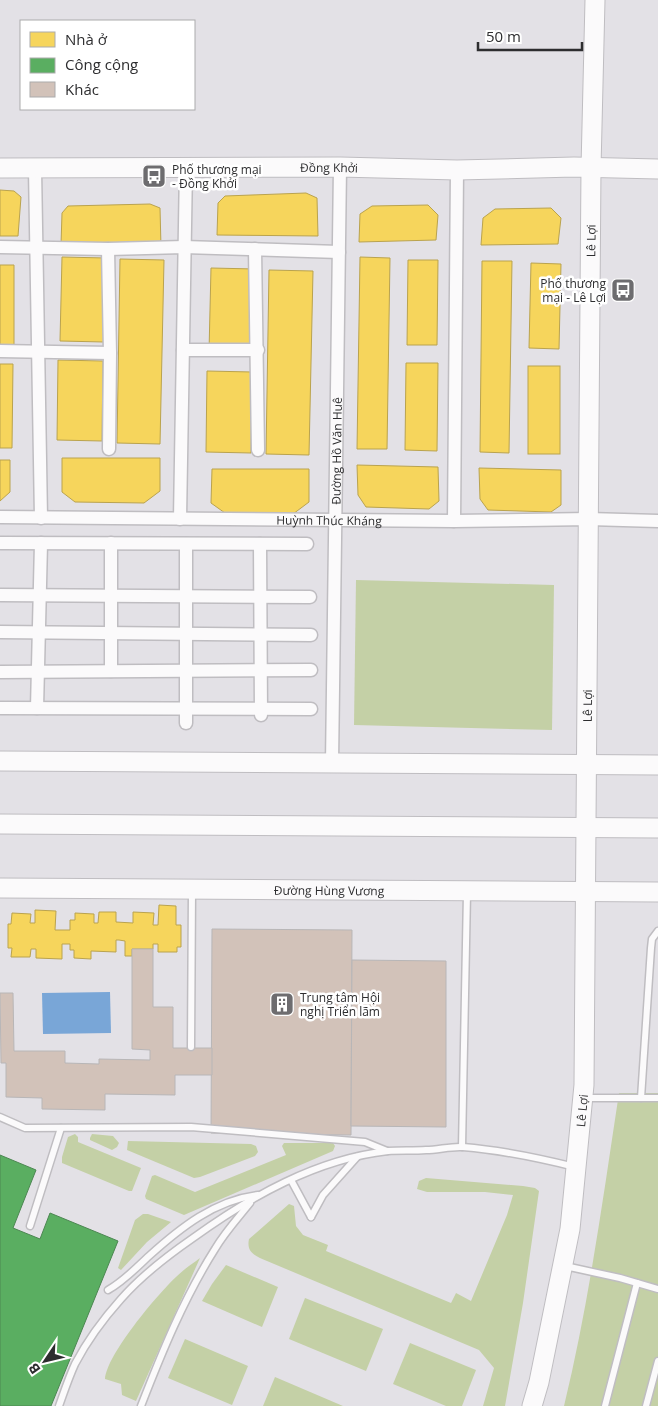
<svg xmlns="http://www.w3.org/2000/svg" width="658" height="1406" font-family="'Open Sans',sans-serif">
  <rect width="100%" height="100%" fill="#e3e1e6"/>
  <g fill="#c4d0a6">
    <polygon points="356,580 554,585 552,730 354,725"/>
    <path d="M619,1093H658V1406H564C589,1303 603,1198 619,1093Z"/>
    <polygon points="75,1134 78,1137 78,1142 141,1168 132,1191 129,1191 62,1163 62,1157 68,1137"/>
    <polygon points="92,1134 113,1136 119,1143 117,1147 112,1150 90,1140 90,1138"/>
    <polygon points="128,1141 251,1144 256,1146 258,1152 255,1156 200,1177 194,1178 127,1150"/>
    <polygon points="284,1143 333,1143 335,1146 333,1151 184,1215 146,1199 145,1196 152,1176 155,1175 195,1192 286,1155 282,1146"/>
    <path d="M426,1178L523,1186L535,1188L539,1191L523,1303L505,1406H483L494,1368L479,1350L267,1261C256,1256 246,1253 249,1239L289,1204L294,1206L296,1226L303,1235L328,1245L326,1251L451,1303L456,1293L471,1301L507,1215L513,1195L485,1192H427L417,1189L419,1181Z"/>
    <polygon points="143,1214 148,1214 171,1222 147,1242 121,1270 118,1268 135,1220"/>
    <path d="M200,1258L136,1401L122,1395L121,1384L105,1379C107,1354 157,1295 176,1277C183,1270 192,1264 200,1258Z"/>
    <polygon points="226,1265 278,1287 262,1327 202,1301 212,1284"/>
    <polygon points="305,1298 383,1329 366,1371 289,1339"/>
    <polygon points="185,1339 248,1366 232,1405 168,1378"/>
    <polygon points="410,1343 476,1370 462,1406 446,1406 393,1384"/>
    <polygon points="275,1377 343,1406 263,1406"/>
  </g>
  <polygon fill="#79a6d7" points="110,992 111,1033 43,1034 42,993"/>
  <g fill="#f6d55c" stroke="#baa34e">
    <polygon points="0,190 14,191 21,197 18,236 0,236"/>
    <polygon points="306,193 317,198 318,236 217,235 218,203 225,196"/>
    <polygon points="150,204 160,208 161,247 61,245 62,213 68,206"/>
    <polygon points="428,205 438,215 436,240 359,242 360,214 372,206"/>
    <polygon points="551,208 561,218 558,244 481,245 483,218 495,209"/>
    <polygon points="62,257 106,258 104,342 60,341"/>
    <polygon points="360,257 390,258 387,449 357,449"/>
    <polygon points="120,259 164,260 160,444 117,443"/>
    <polygon points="408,260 438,260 437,345 407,345"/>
    <polygon points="482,261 512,261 509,453 480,452"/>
    <polygon points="531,263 561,264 559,349 529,348"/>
    <polygon points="0,265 14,265 14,346 0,345"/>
    <polygon points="211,268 255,269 253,353 209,352"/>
    <polygon points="269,270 313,271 309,455 266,454"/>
    <polygon points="58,360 103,361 102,441 57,440"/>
    <polygon points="406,363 438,363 437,451 405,450"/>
    <polygon points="0,364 13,364 12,448 0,448"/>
    <rect x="528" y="366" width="32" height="88"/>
    <polygon points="207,371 252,372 251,453 206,452"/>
    <polygon points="62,458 160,458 160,491 144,503 75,502 62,492"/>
    <polygon points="0,460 10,460 10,492 0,501"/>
    <polygon points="357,465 438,467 439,501 429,509 366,507 358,495"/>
    <polygon points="479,468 561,470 561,505 551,512 488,510 480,499"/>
    <polygon points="212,469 309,469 309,502 293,514 225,513 211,503"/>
    <polygon points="159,905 176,906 176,925 181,925 181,947 177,947 177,952 158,952 158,944 153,944 153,949 132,949 132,956 125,956 125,941 119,940 116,940 116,952 91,951 91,959 74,958 74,950 70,950 70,944 62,944 62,959 36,958 36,949 31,949 30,957 11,957 12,948 8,948 8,924 11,924 12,913 31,914 30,923 35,923 35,910 56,911 55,930 70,930 70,920 75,920 75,913 94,914 94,923 98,923 99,912 116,912 116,922 133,923 133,912 154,913 153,925 158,925"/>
  </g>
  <polygon fill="#5aae61" stroke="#4c8752" points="0,1155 36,1170 13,1228 40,1239 50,1213 118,1241 51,1406 0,1406"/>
  <g fill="#d2c2b9" stroke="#b8b6b7">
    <polygon points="212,929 352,930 351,1135 211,1133"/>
    <polygon points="132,949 153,949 153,1007 173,1007 173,1048 212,1048 212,1075 175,1075 175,1095 105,1094 105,1110 42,1109 42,1098 6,1097 6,1063 1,1063 0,993 13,993 14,1051 65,1051 65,1063 99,1064 99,1059 150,1060 150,1050 132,1049"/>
    <polygon points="352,960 446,961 446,1127 351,1126"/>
  </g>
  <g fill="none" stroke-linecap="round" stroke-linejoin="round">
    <g stroke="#bfbdc1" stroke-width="9">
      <g id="lane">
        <polyline points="191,1047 192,891"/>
        <polyline points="584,1098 658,1098"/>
        <polyline points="641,1098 651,948 652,939 658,931"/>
        <polyline points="0,1117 25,1128 191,1127 365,1142 387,1151"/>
        <polyline points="462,1147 467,893"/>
        <polyline points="291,1180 311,1217"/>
        <polyline points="311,1217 323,1195 357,1157"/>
        <polyline points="30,1226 61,1128"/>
        <polyline points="565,1266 620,1278 658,1289"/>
        <path d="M108,1290C124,1281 136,1268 149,1256C180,1228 215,1200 258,1195"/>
        <path d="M59,1406C64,1392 69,1377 75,1364C87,1341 104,1318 121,1299C142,1275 167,1256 193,1238C250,1197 316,1159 388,1151C400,1150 413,1151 426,1150C438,1150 451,1146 463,1147C500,1150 539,1158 575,1167"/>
        <path d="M141,1406C162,1352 184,1298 215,1249C225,1232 238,1218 250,1203"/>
        <polyline points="605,1406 637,1283"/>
        <polyline points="646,1406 658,1361"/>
      </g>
    </g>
    <g stroke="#bfbdc1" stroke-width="15">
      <g id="street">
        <polyline points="35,169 41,518"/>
        <polyline points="0,247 108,249 184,247 339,252"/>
        <polyline points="108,249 110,353 109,449"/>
        <polyline points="255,249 258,450"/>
        <polyline points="183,350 258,350"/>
        <polyline points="0,351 110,353"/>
        <path id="s1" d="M0,517L454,521L589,519L658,521"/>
        <polyline points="180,519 186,167"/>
        <polyline points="454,521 457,170"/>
        <polyline points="0,543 307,544"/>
        <polyline points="111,543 111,671"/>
        <polyline points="260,544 261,715"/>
        <polyline points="0,595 310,597"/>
        <polyline points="0,632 311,635"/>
        <polyline points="0,672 311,670"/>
        <polyline points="0,708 311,709"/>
        <polyline points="37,708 41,543"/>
        <polyline points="186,723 186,544"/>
        <path id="s2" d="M332,763L340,167"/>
      </g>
    </g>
    <g stroke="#bfbdc1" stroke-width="21">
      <g id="secondary">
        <path id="s3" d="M0,168L340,167L457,170L574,167L658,169"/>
        <polyline points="0,761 658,765"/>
        <polyline points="0,824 658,828"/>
        <path id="s4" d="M0,888L658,892"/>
        <path id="s5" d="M532,1406L539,1382L570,1229L584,1085L591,168L595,0"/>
      </g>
    </g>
    <use href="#lane" stroke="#fbfafb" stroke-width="6"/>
    <use href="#street" stroke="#fbfafb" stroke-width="12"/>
    <use href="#secondary" stroke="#fbfafb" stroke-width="19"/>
  </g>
  <defs>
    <g id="bus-square" transform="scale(1.25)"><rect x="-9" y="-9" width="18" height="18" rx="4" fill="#6d6c6f" stroke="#fff"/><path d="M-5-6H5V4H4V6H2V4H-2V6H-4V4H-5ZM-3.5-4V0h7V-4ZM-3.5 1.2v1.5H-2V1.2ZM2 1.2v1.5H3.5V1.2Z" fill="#fff"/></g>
    <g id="building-square" transform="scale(1.25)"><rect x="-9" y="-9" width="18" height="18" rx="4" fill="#6d6c6f" stroke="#fff"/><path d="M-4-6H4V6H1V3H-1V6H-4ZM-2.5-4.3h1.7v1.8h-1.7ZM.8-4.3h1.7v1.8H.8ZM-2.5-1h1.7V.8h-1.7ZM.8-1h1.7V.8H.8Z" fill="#fff"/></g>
  </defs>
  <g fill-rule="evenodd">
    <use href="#bus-square" x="154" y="176"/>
    <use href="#bus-square" x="623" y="290"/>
    <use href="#building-square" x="282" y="1004"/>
  </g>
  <g text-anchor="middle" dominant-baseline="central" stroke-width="5" stroke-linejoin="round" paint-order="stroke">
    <g font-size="12" fill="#2d2d2f" stroke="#fff">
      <text stroke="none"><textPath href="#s3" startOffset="329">Đồng Khởi</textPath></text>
      <text stroke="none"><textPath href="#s5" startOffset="1170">Lê Lợi</textPath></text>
      <text stroke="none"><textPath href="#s2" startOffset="312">Đường Hồ Văn Huê</textPath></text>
      <text stroke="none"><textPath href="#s1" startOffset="329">Huỳnh Thúc Kháng</textPath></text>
      <text stroke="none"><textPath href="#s5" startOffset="705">Lê Lợi</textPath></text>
      <text stroke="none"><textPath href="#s4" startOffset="329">Đường Hùng Vương</textPath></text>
      <text stroke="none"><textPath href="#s5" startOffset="300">Lê Lợi</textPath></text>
    </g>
    <g font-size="12" fill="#2d2d2f" stroke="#fff" text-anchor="start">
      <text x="172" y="169">Phố thương mại<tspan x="172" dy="14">- Đồng Khởi</tspan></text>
      <text x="606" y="283" text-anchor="end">Phố thương<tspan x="606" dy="14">mại - Lê Lợi</tspan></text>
      <text x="300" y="997">Trung tâm Hội<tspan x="300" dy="14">nghị Triển lãm</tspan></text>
    </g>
  </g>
  <rect x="20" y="20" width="175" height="90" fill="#ffffff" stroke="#ababac"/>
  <rect x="30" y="32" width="25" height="15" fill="#f6d55c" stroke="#ababac"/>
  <text x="65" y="45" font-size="15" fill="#2d2d2f">Nhà ở</text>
  <rect x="30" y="58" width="25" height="15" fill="#5aae61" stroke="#ababac"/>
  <text x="65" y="70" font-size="15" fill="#2d2d2f">Công cộng</text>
  <rect x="30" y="82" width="25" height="15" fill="#d2c2b9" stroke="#ababac"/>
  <text x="65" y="95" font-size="15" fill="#2d2d2f">Khác</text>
  <g transform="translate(45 1361) rotate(235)" stroke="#ffffff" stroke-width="4" paint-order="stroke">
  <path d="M0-4L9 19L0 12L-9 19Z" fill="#2d2d2f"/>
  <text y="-8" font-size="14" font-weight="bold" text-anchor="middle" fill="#2d2d2f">B</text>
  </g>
  <path d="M478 42v8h104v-8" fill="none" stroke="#2d2d2f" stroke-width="2.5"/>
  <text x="486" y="42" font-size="15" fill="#2d2d2f" stroke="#ffffff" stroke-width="4" paint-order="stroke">50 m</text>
</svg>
